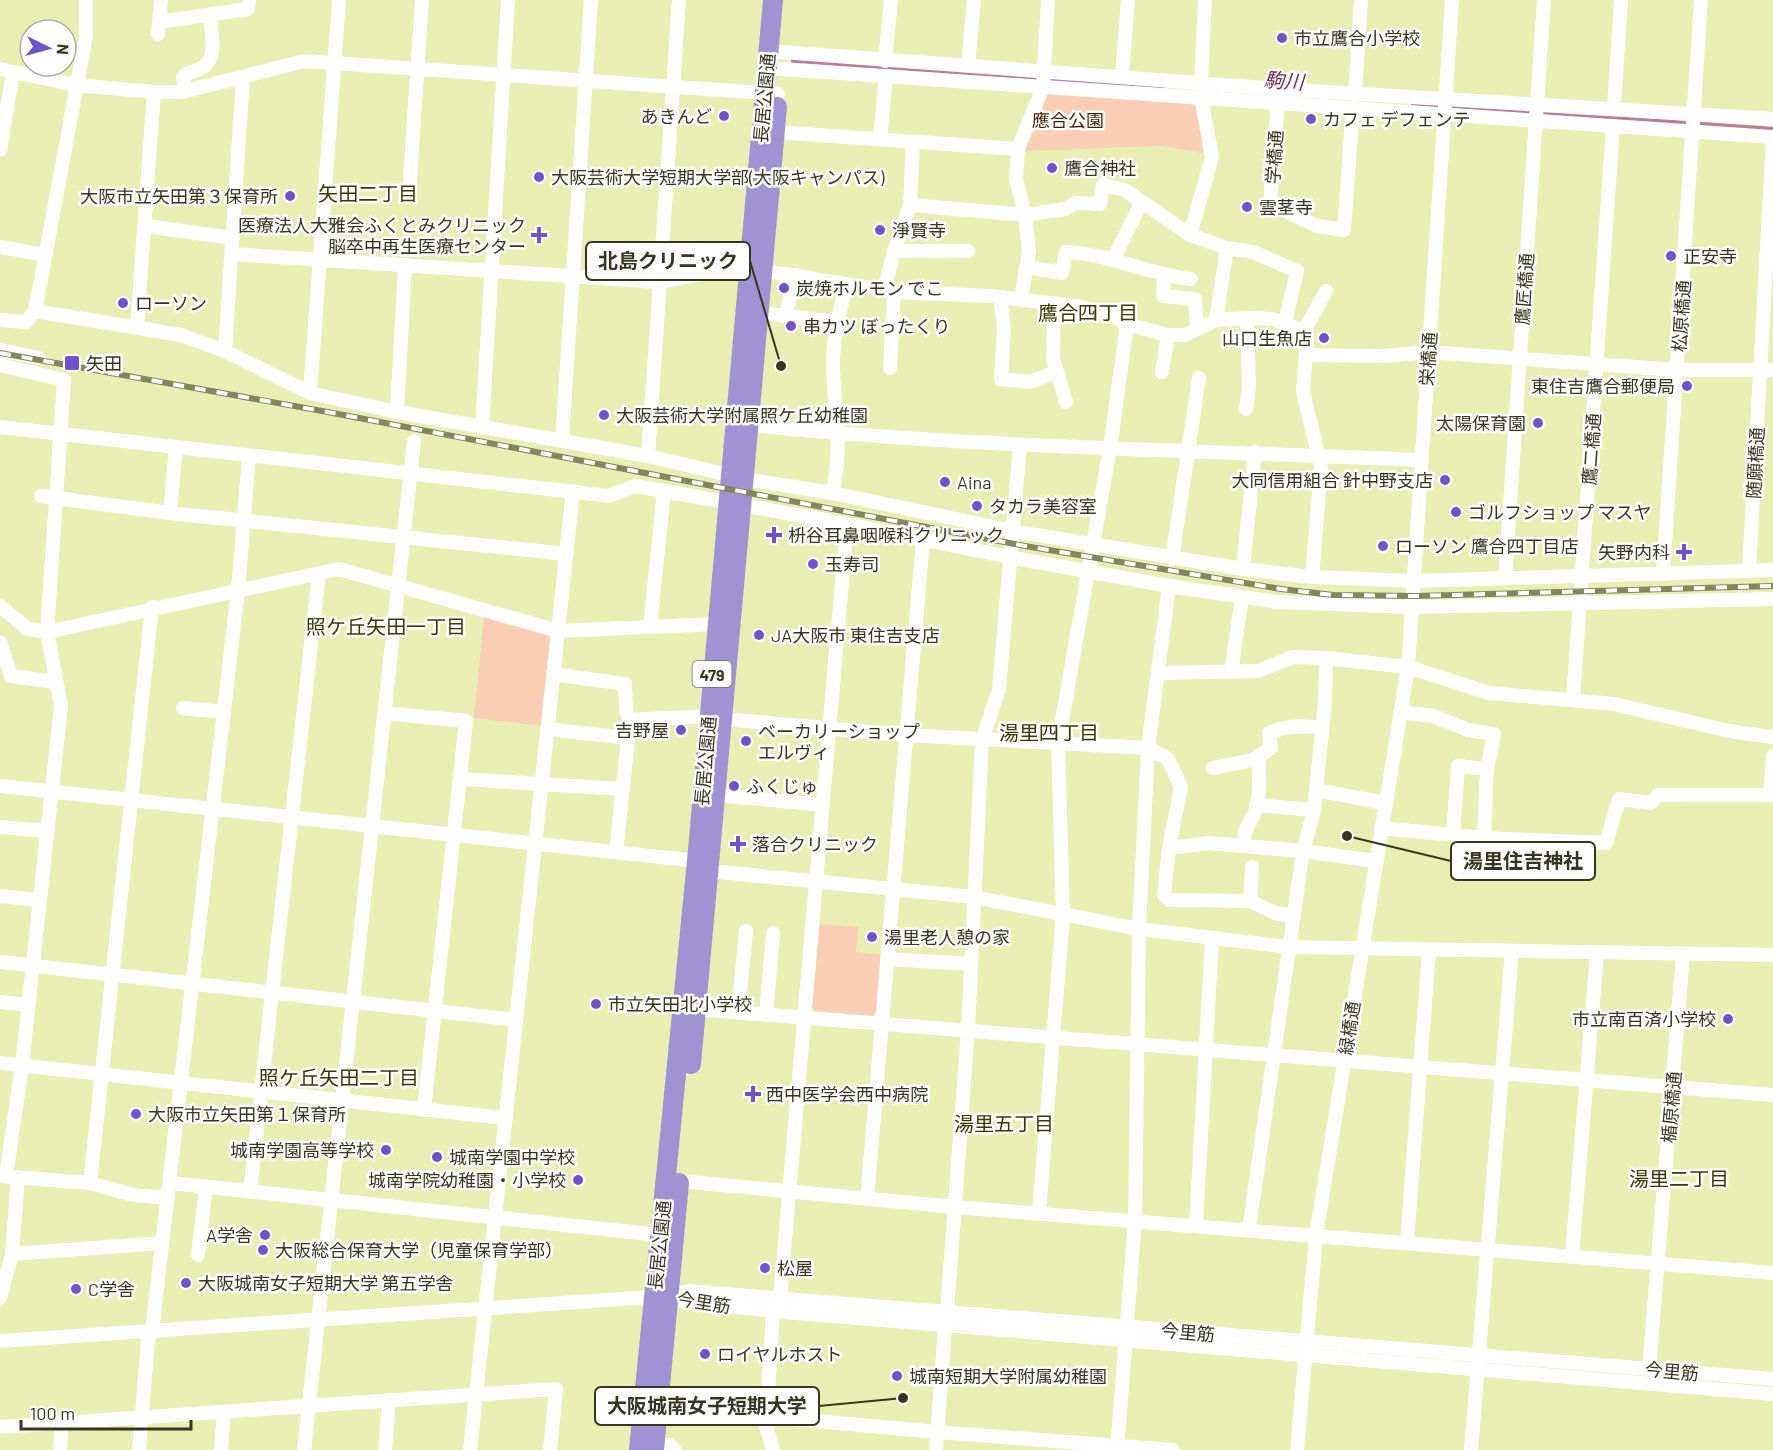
<svg xmlns="http://www.w3.org/2000/svg" width="1773" height="1450" font-family="Barlow,'Noto Sans JP',sans-serif">
  <rect width="100%" height="100%" fill="#e9eeb3"/>
  <g fill="#f9ceb4">
    <polygon points="1046,93 1194,101 1198,105 1203,153 1163,146 1025,151"/>
    <polygon points="484,617 550,636 542,726 474,718"/>
    <polygon points="818,924 858,927 856,952 882,955 877,1010 872,1016 815,1011 811,1006"/>
  </g>
  <g fill="none" stroke-linecap="round" stroke-linejoin="round">
    <g stroke="#c07a98" stroke-width="4">
      <polyline points="793,61 1163,87"/>
      <polyline points="1413,104 1442,106"/>
      <polyline points="1449,106 1773,129"/>
    </g>
    <g stroke="#fff" stroke-width="14">
      <polyline points="159,22 248,9 249,0"/>
      <polyline points="158,34 161,0"/>
      <polyline points="768,51 1279,89 1773,119"/>
      <polyline points="885,61 891,0"/>
      <polyline points="968,65 974,0"/>
      <polyline points="767,68 1773,137"/>
      <polyline points="0,69 76,85 154,92 182,92 304,61 778,94"/>
      <polyline points="1122,76 1128,0"/>
      <polyline points="1201,81 1205,0"/>
      <path d="M185,91L183,77C188,71 194,72 200,69C219,60 211,32 210,15"/>
      <polyline points="1355,94 1361,0"/>
      <polyline points="1278,101 1270,204 1317,226 1344,230 1353,107"/>
      <polyline points="1614,108 1621,0"/>
      <polyline points="775,132 1018,149"/>
      <polyline points="880,139 886,76"/>
      <polyline points="913,142 910,205 1025,215 1065,209 1076,203 1100,204 1103,185 1125,190 1190,235 1227,248 1253,252 1297,271 1285,322"/>
      <polyline points="0,150 13,72"/>
      <polyline points="409,193 422,0"/>
      <polyline points="146,226 233,238"/>
      <polyline points="1190,235 1212,157 1201,97"/>
      <polyline points="0,247 45,255"/>
      <polyline points="894,251 968,251"/>
      <polyline points="232,254 659,282 733,268 748,268 894,292 992,296 1081,307 1106,313 1127,324 1168,335 1185,335 1216,320 1251,318 1273,319 1304,331"/>
      <polyline points="1113,260 1141,203"/>
      <path d="M1027,267L1062,273L1066,252C1109,254 1148,274 1191,279"/>
      <polyline points="1164,275 1163,296 1195,299 1197,329"/>
      <polyline points="884,290 894,251 910,205"/>
      <polyline points="1000,297 1004,328 1001,379 1030,382 1056,372"/>
      <polyline points="1021,299 1029,251 1025,215 1016,179 1018,149 1043,87 1048,0"/>
      <polyline points="1054,303 1053,358 1066,402"/>
      <polyline points="35,311 86,36 86,0"/>
      <polyline points="760,313 837,322"/>
      <polyline points="785,316 796,275"/>
      <polyline points="0,320 26,322 35,311 181,335 225,351 310,393 397,412 648,456 745,479 832,493 1013,531 1243,569 1312,577 1416,581 1773,570"/>
      <polyline points="1216,320 1227,248"/>
      <polyline points="137,326 154,92"/>
      <polyline points="0,350 39,358"/>
      <polyline points="225,351 243,77"/>
      <polyline points="1306,355 1383,356 1429,352 1677,370 1773,370"/>
      <polyline points="0,365 64,380 47,632 61,706 22,1065 6,1176"/>
      <polyline points="890,368 894,292"/>
      <polyline points="1162,372 1168,335"/>
      <polyline points="310,393 339,0"/>
      <polyline points="1246,409 1249,387 1247,318"/>
      <polyline points="397,412 405,265"/>
      <path d="M750,425C973,448 1197,450 1421,460"/>
      <polyline points="0,427 609,496 635,486 664,491 847,524 1009,557 1169,586 1277,602 1412,607 1773,599"/>
      <polyline points="482,427 508,0"/>
      <polyline points="562,440 591,0"/>
      <polyline points="648,456 679,0"/>
      <path d="M832,493C844,447 833,407 833,362C833,336 840,309 847,284"/>
      <polyline points="41,496 170,513 567,554"/>
      <polyline points="170,513 176,447"/>
      <polyline points="1172,559 1199,378"/>
      <polyline points="1243,569 1255,452"/>
      <polyline points="1749,570 1773,140"/>
      <polyline points="1663,574 1701,0"/>
      <polyline points="1312,577 1321,468 1303,391 1307,340 1304,331 1326,291"/>
      <polyline points="1505,578 1544,0"/>
      <polyline points="0,606 28,629 47,632 339,569 558,631 717,624"/>
      <polyline points="650,627 664,491"/>
      <polyline points="0,642 11,676 55,682"/>
      <polyline points="1231,672 1242,597"/>
      <polyline points="1158,673 1258,671 1292,657 1326,658 1408,667 1489,693 1614,704 1729,731 1773,737"/>
      <polyline points="553,674 625,684 626,711 630,720"/>
      <polyline points="1573,700 1613,126"/>
      <polyline points="183,708 224,712"/>
      <polyline points="1400,712 1433,716 1468,730 1494,734 1487,769 1484,838"/>
      <polyline points="385,713 466,721 424,1110"/>
      <polyline points="723,719 905,735 1148,748 1168,759 1181,787 1169,848 1164,895 1169,900 1250,901 1275,913 1294,916"/>
      <polyline points="547,729 628,738"/>
      <path d="M1213,768L1253,760L1271,748L1269,733C1286,725 1303,726 1322,727"/>
      <polyline points="461,779 623,789"/>
      <polyline points="0,786 697,861 709,871 974,897 1139,929 1289,947 1773,955"/>
      <polyline points="1316,790 1385,803"/>
      <polyline points="716,795 823,805"/>
      <polyline points="1770,795 1773,756"/>
      <polyline points="1256,805 1314,810 1325,701 1326,658"/>
      <polyline points="1314,810 1303,851 1375,861"/>
      <polyline points="0,827 46,831"/>
      <polyline points="1381,828 1484,838 1606,843 1619,799 1651,803 1658,795 1773,795"/>
      <polyline points="1453,835 1458,766 1487,769"/>
      <path d="M1243,844C1246,825 1247,829 1254,814C1262,799 1258,772 1259,756"/>
      <polyline points="1169,848 1209,843 1303,851 1249,1229"/>
      <polyline points="616,852 630,720 708,716"/>
      <polyline points="0,896 38,900"/>
      <polyline points="1250,901 1252,867"/>
      <polyline points="887,959 971,964"/>
      <polyline points="0,962 516,1020"/>
      <polyline points="0,1002 28,1005"/>
      <polyline points="696,1009 1773,1095"/>
      <polyline points="738,1013 746,931"/>
      <polyline points="766,1015 773,933"/>
      <polyline points="0,1063 504,1118"/>
      <polyline points="0,1176 90,1183 133,1195 168,1198"/>
      <polyline points="679,1181 956,1207 1773,1273"/>
      <polyline points="90,1183 152,607"/>
      <polyline points="171,1183 659,1235"/>
      <polyline points="250,1191 319,573"/>
      <polyline points="867,1199 923,539"/>
      <polyline points="1039,1212 1063,915 1058,743 1110,448 1127,324"/>
      <polyline points="1196,1226 1212,938"/>
      <polyline points="1407,1242 1429,950"/>
      <polyline points="12,1254 162,1243"/>
      <polyline points="198,1255 206,1187"/>
      <polyline points="1572,1256 1597,953"/>
      <polyline points="668,1296 686,1302 773,1311 1773,1394"/>
      <polyline points="0,1298 12,1254 18,1177"/>
      <polyline points="780,1298 847,524"/>
      <polyline points="947,1311 968,1030 982,740 999,689 1020,445"/>
      <polyline points="0,1341 668,1296 688,1291 1773,1379"/>
      <polyline points="1649,1369 1683,953"/>
      <polyline points="658,1407 937,1432 1173,1450"/>
      <polyline points="0,1427 556,1389 550,1450"/>
      <polyline points="655,1444 670,1445 675,1450"/>
      <polyline points="60,1450 62,1423"/>
      <polyline points="139,1450 148,1340 152,1331 238,590 249,456"/>
      <polyline points="221,1450 224,1412"/>
      <polyline points="304,1450 414,441"/>
      <polyline points="385,1450 389,1400"/>
      <polyline points="470,1450 573,491"/>
      <polyline points="773,1450 766,1426 773,1311"/>
      <polyline points="936,1450 945,1327"/>
      <polyline points="1117,1450 1135,1221 1139,929 1148,748 1169,586"/>
      <polyline points="1297,1450 1316,1236 1408,667 1452,0"/>
      <polyline points="1471,1450 1512,951"/>
    </g>
    <g stroke="#9f93d4" stroke-width="20">
      <polyline points="691,1064 777,107"/>
      <polyline points="639,1450 697,861 773,0"/>
      <polyline points="654,1450 679,1183"/>
    </g>
    <g stroke="#83865f" stroke-width="6">
      <polyline id="rail" points="0,353 333,413 1025,546 1281,589 1333,595 1416,596 1773,586"/>
    </g>
    <use href="#rail" stroke="#fff" stroke-width="4" stroke-dasharray="11" stroke-linecap="butt"/>
  </g>
  <g fill="#7351ca" stroke="#fff" stroke-width="2">
    <circle cx="1282" cy="38" r="6"/>
    <circle cx="724" cy="116" r="6"/>
    <circle cx="1311" cy="119" r="6"/>
    <circle cx="1052" cy="168" r="6"/>
    <circle cx="539" cy="177" r="6"/>
    <circle cx="290" cy="196" r="6"/>
    <circle cx="1247" cy="207" r="6"/>
    <circle cx="880" cy="230" r="6"/>
    <path d="M536 226h6v6h6v6h-6v6h-6v-6h-6v-6h6z"/>
    <circle cx="1671" cy="256" r="6"/>
    <circle cx="784" cy="288" r="6"/>
    <circle cx="123" cy="303" r="6"/>
    <circle cx="791" cy="326" r="6"/>
    <circle cx="1324" cy="338" r="6"/>
    <rect x="64" y="355" width="16" height="16" rx="3"/>
    <circle cx="1687" cy="386" r="6"/>
    <circle cx="604" cy="415" r="6"/>
    <circle cx="1538" cy="423" r="6"/>
    <circle cx="1445" cy="480" r="6"/>
    <circle cx="945" cy="482" r="6"/>
    <circle cx="977" cy="506" r="6"/>
    <circle cx="1456" cy="512" r="6"/>
    <path d="M771 526h6v6h6v6h-6v6h-6v-6h-6v-6h6z"/>
    <circle cx="1383" cy="546" r="6"/>
    <path d="M1681 543h6v6h6v6h-6v6h-6v-6h-6v-6h6z"/>
    <circle cx="813" cy="564" r="6"/>
    <circle cx="759" cy="635" r="6"/>
    <circle cx="681" cy="730" r="6"/>
    <circle cx="746" cy="741" r="6"/>
    <circle cx="734" cy="786" r="6"/>
    <path d="M735 835h6v6h6v6h-6v6h-6v-6h-6v-6h6z"/>
    <circle cx="872" cy="937" r="6"/>
    <circle cx="596" cy="1004" r="6"/>
    <circle cx="1728" cy="1019" r="6"/>
    <path d="M750 1085h6v6h6v6h-6v6h-6v-6h-6v-6h6z"/>
    <circle cx="136" cy="1114" r="6"/>
    <circle cx="386" cy="1150" r="6"/>
    <circle cx="437" cy="1157" r="6"/>
    <circle cx="578" cy="1180" r="6"/>
    <circle cx="265" cy="1235" r="6"/>
    <circle cx="263" cy="1250" r="6"/>
    <circle cx="765" cy="1268" r="6"/>
    <circle cx="186" cy="1283" r="6"/>
    <circle cx="76" cy="1289" r="6"/>
    <circle cx="705" cy="1354" r="6"/>
    <circle cx="897" cy="1376" r="6"/>
  </g>
  <g text-anchor="middle" dominant-baseline="central" stroke-width="5" stroke-linejoin="round" paint-order="stroke">
    <rect fill="#fff" stroke="#717262" stroke-width="1.5" x="692.5" y="661" width="39" height="26" rx="4.5"/>
    <g font-size="16" font-weight="bold" fill="#34361e">
      <text x="712" y="674">479</text>
    </g>
    <g font-size="18" fill="#34361e" stroke="#fff" text-anchor="start">
      <text x="1294" y="38">市立鷹合小学校</text>
      <text x="712" y="116" text-anchor="end">あきんど</text>
      <text x="1323" y="119">カフェ デフェンテ</text>
      <text x="1064" y="168">鷹合神社</text>
      <text x="551" y="177">大阪芸術大学短期大学部(大阪キャンパス)</text>
      <text x="278" y="196" text-anchor="end">大阪市立矢田第３保育所</text>
      <text x="1259" y="207">雲茎寺</text>
      <text x="526" y="225" text-anchor="end">医療法人大雅会ふくとみクリニック<tspan x="526" dy="21">脳卒中再生医療センター</tspan></text>
      <text x="892" y="230">淨賢寺</text>
      <text x="1683" y="256">正安寺</text>
      <text x="796" y="288">炭焼ホルモン でこ</text>
      <text x="135" y="303">ローソン</text>
      <text x="803" y="326">串カツ ぼったくり</text>
      <text x="1312" y="338" text-anchor="end">山口生魚店</text>
      <text x="86" y="363">矢田</text>
      <text x="1675" y="386" text-anchor="end">東住吉鷹合郵便局</text>
      <text x="616" y="415">大阪芸術大学附属照ケ丘幼稚園</text>
      <text x="1526" y="423" text-anchor="end">太陽保育園</text>
      <text x="1433" y="480" text-anchor="end">大同信用組合 針中野支店</text>
      <text x="957" y="482">Aina</text>
      <text x="989" y="506">タカラ美容室</text>
      <text x="1468" y="512">ゴルフショップ マスヤ</text>
      <text x="788" y="535">枡谷耳鼻咽喉科クリニック</text>
      <text x="1395" y="546">ローソン 鷹合四丁目店</text>
      <text x="1670" y="552" text-anchor="end">矢野内科</text>
      <text x="825" y="564">玉寿司</text>
      <text x="771" y="635">JA大阪市 東住吉支店</text>
      <text x="669" y="730" text-anchor="end">吉野屋</text>
      <text x="758" y="731">ベーカリーショップ<tspan x="758" dy="21">エルヴィ</tspan></text>
      <text x="746" y="786">ふくじゅ</text>
      <text x="752" y="844">落合クリニック</text>
      <text x="884" y="937">湯里老人憩の家</text>
      <text x="608" y="1004">市立矢田北小学校</text>
      <text x="1716" y="1019" text-anchor="end">市立南百済小学校</text>
      <text x="766" y="1094">西中医学会西中病院</text>
      <text x="148" y="1114">大阪市立矢田第１保育所</text>
      <text x="374" y="1150" text-anchor="end">城南学園高等学校</text>
      <text x="449" y="1157">城南学園中学校</text>
      <text x="566" y="1180" text-anchor="end">城南学院幼稚園・小学校</text>
      <text x="253" y="1235" text-anchor="end">A学舎</text>
      <text x="275" y="1250">大阪総合保育大学（児童保育学部）</text>
      <text x="777" y="1268">松屋</text>
      <text x="198" y="1283">大阪城南女子短期大学 第五学舎</text>
      <text x="88" y="1289">C学舎</text>
      <text x="717" y="1354">ロイヤルホスト</text>
      <text x="909" y="1376">城南短期大学附属幼稚園</text>
    </g>
    <g font-size="18" fill="#34361e" stroke="#fff">
      <text transform="translate(764 98) rotate(-85)">長居公園通</text>
      <text transform="translate(1274 157) rotate(-86)">学橋通</text>
      <text transform="translate(1524 289) rotate(-86)">鷹匠橋通</text>
      <text transform="translate(1681 316) rotate(-86)">松原橋通</text>
      <text transform="translate(1428 359) rotate(-86)">栄橋通</text>
      <text transform="translate(1591 449) rotate(-86)">鷹二橋通</text>
      <text transform="translate(1755 463) rotate(-87)">随願橋通</text>
      <text transform="translate(705 761) rotate(-85)">長居公園通</text>
      <text transform="translate(1349 1028) rotate(-81)">緑橋通</text>
      <text transform="translate(1671 1107) rotate(-85)">楯原橋通</text>
      <text transform="translate(659 1245) rotate(-84)">長居公園通</text>
      <text transform="translate(704 1302) rotate(9)">今里筋</text>
      <text transform="translate(1188 1332) rotate(5)">今里筋</text>
      <text transform="translate(1672 1371) rotate(5)">今里筋</text>
    </g>
    <g font-size="18" fill="#481f00" stroke="#fff">
      <text x="1068" y="120">應合公園</text>
    </g>
    <g font-size="20" font-style="italic" fill="#77234e" stroke="#fff">
      <text transform="translate(1284 80) rotate(4)">駒川</text>
    </g>
    <g font-size="20" fill="#383a00" stroke="#fff">
      <text x="368" y="193">矢田二丁目</text>
      <text x="1088" y="312">鷹合四丁目</text>
      <text x="386" y="626">照ケ丘矢田一丁目</text>
      <text x="1049" y="732">湯里四丁目</text>
      <text x="339" y="1077">照ケ丘矢田二丁目</text>
      <text x="1004" y="1123">湯里五丁目</text>
      <text x="1679" y="1178">湯里二丁目</text>
    </g>
  </g>
  <path fill="none" stroke="#34361e" stroke-width="2" d="M781 366L750 261M1347 836L1451 861M903 1398L819 1406"/>
  <g fill="#34361e" stroke="#fff" stroke-width="2">
    <circle cx="781" cy="366" r="6"/>
    <circle cx="1347" cy="836" r="6"/>
    <circle cx="903" cy="1398" r="6"/>
  </g>
  <g fill="#fff" stroke="#34361e" stroke-width="2">
    <rect x="586" y="242" width="164" height="38" rx="6"/>
    <rect x="1451" y="842" width="144" height="38" rx="6"/>
    <rect x="595" y="1387" width="224" height="38" rx="6"/>
  </g>
  <g font-size="20" text-anchor="middle" font-weight="bold" fill="#34361e">
    <text x="668" y="268">北島クリニック</text>
    <text x="1523" y="868">湯里住吉神社</text>
    <text x="707" y="1413">大阪城南女子短期大学</text>
  </g>
  <g transform="translate(48 48) rotate(95)"><circle r="28" fill="#ffffff" stroke="#aeafa5" stroke-width="1.5"/>
  <path d="M0-4.5L10 22L0 15L-10 22Z" fill="#7351ca"/>
  <text y="-9" font-size="16" font-weight="bold" text-anchor="middle" fill="#34361e">N</text>
  </g>
  <path d="M21 1420v9h170v-9" fill="none" stroke="#34361e" stroke-width="3"/>
  <text x="30" y="1420" font-size="18" fill="#34361e" stroke="#ffffff" stroke-width="4.5" paint-order="stroke">100 m</text>
</svg>
